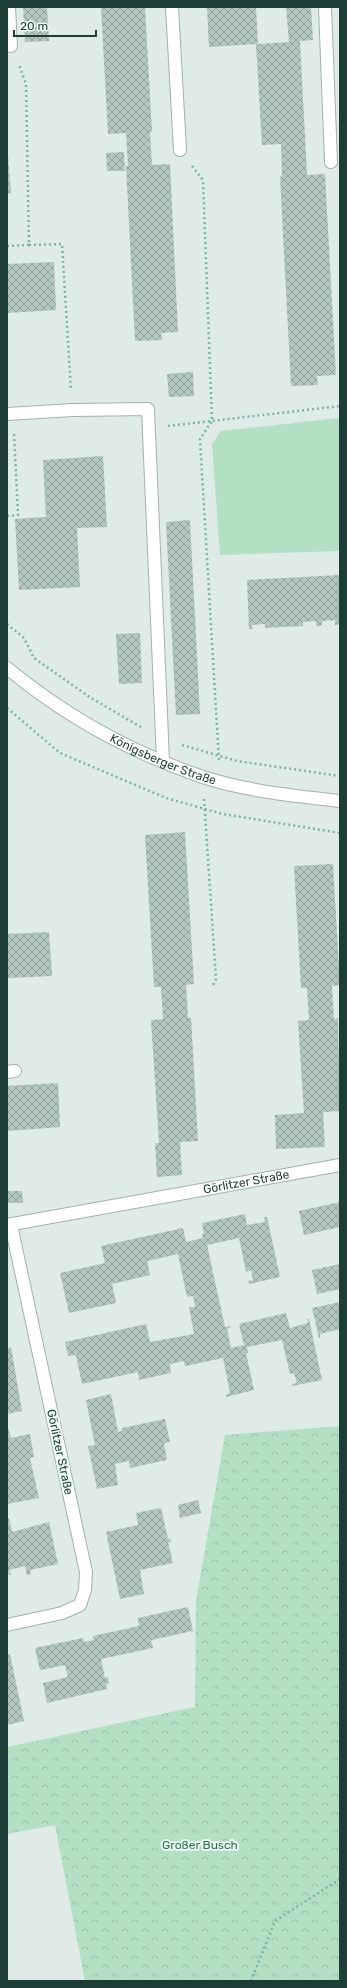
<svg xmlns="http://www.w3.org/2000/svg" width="347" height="1988" font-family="Rubik,sans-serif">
  <defs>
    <pattern id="forest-crowns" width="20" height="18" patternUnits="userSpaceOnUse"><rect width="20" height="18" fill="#b3e0c3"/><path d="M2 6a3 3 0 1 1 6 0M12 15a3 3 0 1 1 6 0" fill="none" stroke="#9ac1a8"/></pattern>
    <pattern id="building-cross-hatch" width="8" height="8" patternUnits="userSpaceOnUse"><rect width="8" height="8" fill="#b3c6c0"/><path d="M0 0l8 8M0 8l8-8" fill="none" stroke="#91a29d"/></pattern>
  </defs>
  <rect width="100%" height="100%" fill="#deebe6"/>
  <polygon fill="url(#forest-crowns)" points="340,1426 340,1981 85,1981 55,1825 7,1834 7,1747 195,1707 196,1601 225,1435"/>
  <polygon fill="#b3e0c3" points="340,418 340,551 220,555 212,444 221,431"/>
  <g fill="url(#building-cross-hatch)">
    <polygon points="23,7 47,7 49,41 25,42"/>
    <polygon points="101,7 145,7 152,132 150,132 152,165 170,164 178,332 161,333 162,340 135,341 126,166 128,166 126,133 108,134"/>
    <polygon points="207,7 256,7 258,44 289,42 286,7 311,7 313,40 300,41 307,175 325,174 336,375 317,376 318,385 291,386 280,177 282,176 281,144 262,145 256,44 209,47"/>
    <polygon points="7,143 11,193 7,194"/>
    <polygon points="124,152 125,171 107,171 106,153"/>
    <polygon points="54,262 56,310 7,313 7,264"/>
    <polygon points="193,372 194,396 169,397 167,374"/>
    <polygon points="103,456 107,527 77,528 80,587 19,590 15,519 46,517 43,460"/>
    <polygon points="190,520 200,714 176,715 166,522"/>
    <polygon points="340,575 340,624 335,625 335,620 322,621 322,625 319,626 316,626 316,621 303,622 303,626 265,628 265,624 252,625 252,629 249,629 247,580"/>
    <polygon points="140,633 142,683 119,684 116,634"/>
    <polygon points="185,832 194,984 186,985 188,1018 191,1018 198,1141 180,1142 182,1175 157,1177 155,1143 159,1143 151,1020 163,1019 161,987 154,987 145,835"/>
    <polygon points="333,864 340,985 332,986 334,1019 338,1018 340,1111 323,1112 325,1147 276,1149 275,1115 304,1113 298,1021 309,1020 307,988 301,988 294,866"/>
    <polygon points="49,932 52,976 7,978 7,934"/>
    <polygon points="58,1083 60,1127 7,1131 7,1086"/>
    <polygon points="7,1191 22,1191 23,1203 7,1203"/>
    <polygon points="340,1202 340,1227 304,1235 299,1211"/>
    <polygon points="245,1214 247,1225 265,1222 264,1217 267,1217 280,1277 249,1284 248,1281 253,1280 251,1270 246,1272 239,1238 207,1245 225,1327 230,1326 230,1328 227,1329 231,1348 244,1345 239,1324 286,1313 290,1328 308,1323 307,1319 309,1319 322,1380 292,1386 292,1384 297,1383 294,1373 290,1374 282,1340 247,1347 248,1353 246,1353 254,1390 226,1397 226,1395 230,1393 223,1358 185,1366 184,1361 170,1364 171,1373 139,1380 138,1372 82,1384 76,1355 68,1356 65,1342 146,1324 150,1342 194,1334 189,1307 195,1307 193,1296 187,1297 178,1254 147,1261 150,1275 112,1284 116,1303 69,1313 60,1273 105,1263 101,1246 183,1228 186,1242 203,1238 202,1234 204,1234 202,1223"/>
    <polygon points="340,1264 340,1289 317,1294 312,1270"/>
    <polygon points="340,1302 340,1329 320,1334 320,1338 319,1338 312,1308"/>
    <polygon points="11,1347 22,1411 7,1414 7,1348"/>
    <polygon points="111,1394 118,1432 122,1431 122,1428 165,1419 170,1442 164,1443 167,1460 130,1468 129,1461 115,1464 118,1485 97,1489 88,1446 95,1445 86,1400"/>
    <polygon points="7,1424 11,1438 30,1434 34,1457 30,1458 39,1498 7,1504"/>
    <polygon points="198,1500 201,1513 180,1518 178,1505"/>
    <polygon points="161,1508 168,1539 170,1538 171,1542 168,1542 173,1563 140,1570 144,1594 120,1599 106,1532 138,1525 136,1513"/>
    <polygon points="7,1518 9,1518 12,1532 49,1522 58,1564 30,1570 31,1574 27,1575 25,1566 9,1570 11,1575 9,1575 7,1568"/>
    <polygon points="188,1607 193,1631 151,1640 153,1648 101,1659 105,1678 108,1677 109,1683 106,1684 107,1689 47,1703 43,1683 68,1677 65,1665 40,1670 35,1648 83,1638 84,1642 94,1640 93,1636 139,1626 138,1618"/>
    <polygon points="10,1654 24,1721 7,1725 7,1655"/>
  </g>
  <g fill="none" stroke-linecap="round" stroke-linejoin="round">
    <g stroke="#a0b3ae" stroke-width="14">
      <g id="service">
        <polyline points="9,7 11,46"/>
        <polyline points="172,7 180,150"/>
        <polyline points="325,7 331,162"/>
        <polyline points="7,414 73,410 148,409 163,761"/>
        <polyline points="7,1072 15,1071"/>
      </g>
    </g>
    <g stroke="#a0b3ae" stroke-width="14">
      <g id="minor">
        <path id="s1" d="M7,1225L340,1165"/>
        <polyline points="7,1625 62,1613 80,1605 85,1590 86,1572 11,1225"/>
      </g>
    </g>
    <g stroke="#a0b3ae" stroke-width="14">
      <g id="tertiary">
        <path id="s2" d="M7,668C64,715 132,753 203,777C246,791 294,796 340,801"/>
      </g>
    </g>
    <g stroke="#7ab3a5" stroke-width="2.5" stroke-dasharray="2 3" stroke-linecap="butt">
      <polyline points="192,166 203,180 212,421 200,439 219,761"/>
      <polyline points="29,245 62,244 71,390"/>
      <polyline points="7,246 29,245 26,84 19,65"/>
      <polyline points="168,426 340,406"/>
      <polyline points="7,516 18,515 14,433"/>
      <polyline points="7,624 24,638 34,658 91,698 141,727"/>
      <polyline points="7,708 60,753 166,798 223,814 340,833"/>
      <polyline points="182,745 237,761 340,776"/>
      <polyline points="204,799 216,979 212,987"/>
      <polyline points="251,1981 275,1921 340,1879"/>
    </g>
    <use href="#service" stroke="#fff" stroke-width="12"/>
    <use href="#minor" stroke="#fff" stroke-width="12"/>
    <use href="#tertiary" stroke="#fff" stroke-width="12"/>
  </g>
  <g text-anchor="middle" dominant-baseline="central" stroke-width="4" stroke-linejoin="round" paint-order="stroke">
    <g font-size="12" fill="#1d3d37" stroke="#eef8f4">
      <text stroke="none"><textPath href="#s2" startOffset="182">Königsberger Straße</textPath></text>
      <text stroke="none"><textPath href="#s1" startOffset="243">Görlitzer Straße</textPath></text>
      <text transform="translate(60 1452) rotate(78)">Görlitzer Straße</text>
    </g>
    <g font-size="12" fill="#23784a" stroke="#eef8f4">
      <text x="200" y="1845">Großer Busch</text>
    </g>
  </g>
  <rect width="347" height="1988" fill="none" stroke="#1d3d37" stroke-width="16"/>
  <path d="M14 30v6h82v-6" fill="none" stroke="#1d3d37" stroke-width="2"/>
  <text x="20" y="30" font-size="12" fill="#1d3d37" stroke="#eef8f4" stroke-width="3" paint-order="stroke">20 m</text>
</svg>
